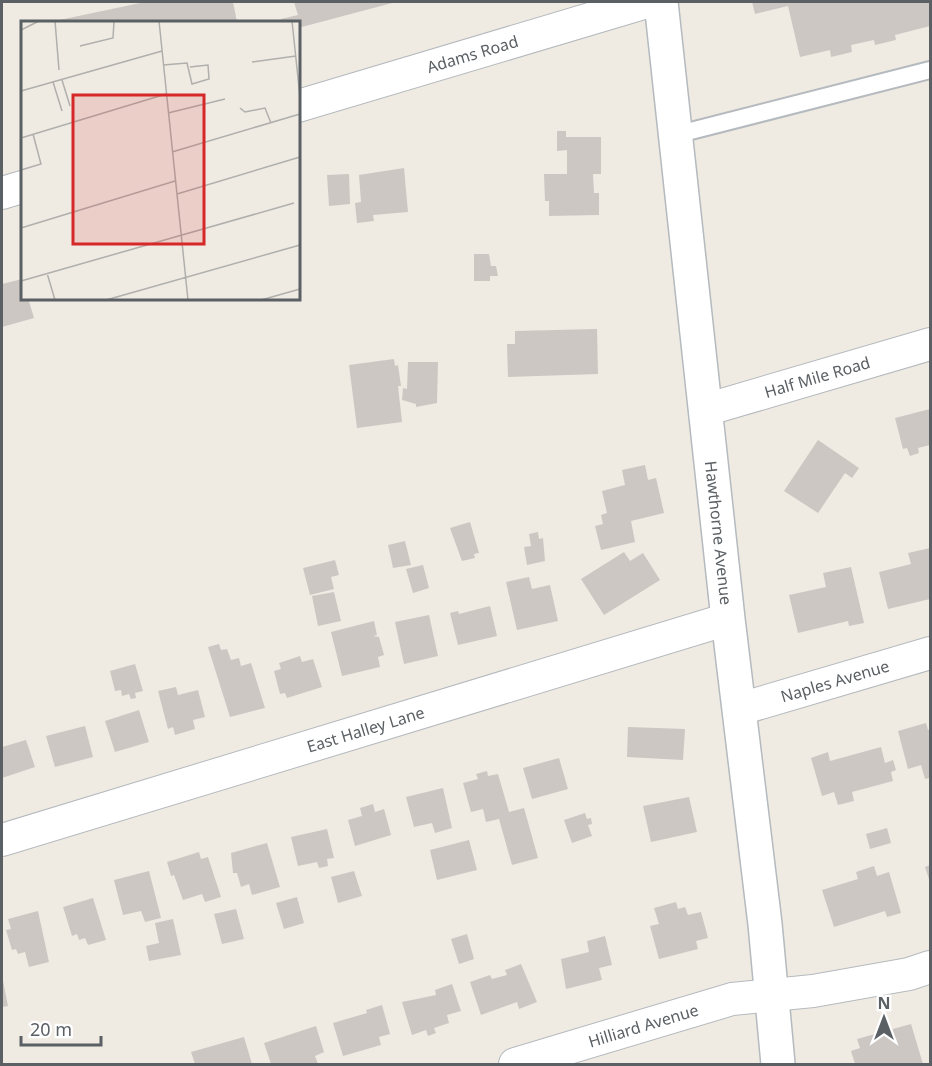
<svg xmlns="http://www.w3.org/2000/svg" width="932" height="1066" font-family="'Noto Sans',sans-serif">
  <rect width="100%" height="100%" fill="#efebe3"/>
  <g fill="#ccc7c2">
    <polygon points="145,2 233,2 237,22 50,22"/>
    <polygon points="294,2 396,2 298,28 298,22 282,22 281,19 298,15"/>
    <polygon points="752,2 930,2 930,26 895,35 896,40 875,45 874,40 851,45 852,52 831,57 830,50 800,57 788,6 755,14"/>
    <polygon points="557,131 566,131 566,137 601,137 601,174 593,174 594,193 599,193 599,215 549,216 549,201 545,201 544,174 567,174 567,150 557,151"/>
    <polygon points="404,168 408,212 373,215 374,221 357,223 355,203 361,202 359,175"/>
    <polygon points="349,174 350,204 329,206 327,175"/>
    <polygon points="474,254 489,254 491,266 496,266 498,276 490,276 490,281 474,281"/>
    <polygon points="22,279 22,298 28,298 34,318 2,327 2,284"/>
    <polygon points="597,329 598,374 508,377 507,344 515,344 515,331"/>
    <polygon points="394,359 395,366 398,365 401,386 398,386 402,422 357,428 349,365"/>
    <polygon points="408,362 438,362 437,403 416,407 416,404 402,400 403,388 407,389"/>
    <polygon points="930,409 930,445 918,448 919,453 910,456 907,448 903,449 895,418"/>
    <polygon points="818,440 859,468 852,478 845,473 818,513 784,491"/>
    <polygon points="645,465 648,480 656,478 664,513 631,521 635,542 601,550 595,526 603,524 601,515 607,513 602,491 625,485 622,470"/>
    <polygon points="470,522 479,553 474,554 475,558 462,561 450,528"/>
    <polygon points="538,532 539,539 543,538 545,561 527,565 524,547 531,546 529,534"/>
    <polygon points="405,541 411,565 393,568 388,545"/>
    <polygon points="930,548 930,599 888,609 879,572 911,564 908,553"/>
    <polygon points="624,552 630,561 643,553 660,580 604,615 581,579"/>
    <polygon points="335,560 339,575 331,577 334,589 310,595 303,568"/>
    <polygon points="423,565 429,588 413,593 406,569"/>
    <polygon points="851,567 864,623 849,626 848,621 798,633 789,595 826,587 823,573"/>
    <polygon points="529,577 532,589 550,585 558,621 517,630 506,582"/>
    <polygon points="334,592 341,621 318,626 312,596"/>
    <polygon points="490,606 497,636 458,645 450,613 458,611 459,614"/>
    <polygon points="429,615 438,656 404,664 395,622"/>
    <polygon points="374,621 377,635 373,636 379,637 384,655 378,657 380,667 342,676 331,632"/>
    <polygon points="219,644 221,650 227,649 231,660 239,658 241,666 251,663 265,708 230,717 208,647"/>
    <polygon points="300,656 302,662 313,659 322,687 287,698 285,693 280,694 274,671 281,669 279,663"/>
    <polygon points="135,664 143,691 135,693 136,698 131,699 129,694 122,696 121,690 115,691 110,671"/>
    <polygon points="176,687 178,695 198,690 205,717 193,720 195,729 175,735 173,727 168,729 158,691"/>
    <polygon points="139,710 149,742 115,752 105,721"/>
    <polygon points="926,723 928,730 930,729 930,778 925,779 921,765 908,769 898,731"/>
    <polygon points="85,726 93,757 55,767 46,736"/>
    <polygon points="628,727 685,729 683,760 627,757"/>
    <polygon points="26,740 35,767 2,778 2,747"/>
    <polygon points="881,747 885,763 893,760 896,770 891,772 893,781 852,792 854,801 838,805 834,792 822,796 811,758 828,752 830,761"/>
    <polygon points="559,758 568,789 532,799 523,768"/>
    <polygon points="487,771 488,776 498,774 509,812 524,808 538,858 512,865 499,819 486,822 483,809 471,812 463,783 478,779 476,774"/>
    <polygon points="443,788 452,828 435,833 432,823 414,827 406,797"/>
    <polygon points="689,797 697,832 651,842 643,806"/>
    <polygon points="373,804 375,812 384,809 391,835 355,846 348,820 362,816 360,808"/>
    <polygon points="585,813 587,819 591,818 592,824 588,825 592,836 572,843 564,820"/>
    <polygon points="887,828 891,843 870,849 866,834"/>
    <polygon points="327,829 334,858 327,859 328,866 319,868 317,862 298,866 291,837"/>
    <polygon points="469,840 477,870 437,880 430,850"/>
    <polygon points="267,843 280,887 252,895 249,884 241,887 237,873 233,873 231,853"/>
    <polygon points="199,852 201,859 208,857 221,897 205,902 202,894 183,900 174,875 171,876 167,862"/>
    <polygon points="930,865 930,882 925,867"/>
    <polygon points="874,866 877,876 889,872 901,913 887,917 885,911 834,927 822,890 858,879 856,872"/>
    <polygon points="149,871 161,918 145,922 141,911 123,915 114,880"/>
    <polygon points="354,871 362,896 338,903 331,877"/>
    <polygon points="297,897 304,923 284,929 276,903"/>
    <polygon points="93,898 106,940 88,945 85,938 79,940 77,934 72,936 63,907"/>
    <polygon points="676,902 678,909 685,907 688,915 701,912 708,938 696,941 698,949 659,959 650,926 659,924 654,908"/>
    <polygon points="236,909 244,939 222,944 214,914"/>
    <polygon points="38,911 49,962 29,967 25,952 18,954 16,949 12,950 6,930 11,929 8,919"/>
    <polygon points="173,919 181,955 149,961 146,946 159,943 155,923"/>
    <polygon points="467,934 474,959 459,964 451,939"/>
    <polygon points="605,936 612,965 599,968 602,980 566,989 561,959 589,952 587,941"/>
    <polygon points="521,964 537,1002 519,1009 517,1002 481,1015 470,982 490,975 492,979 507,975 505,970"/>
    <polygon points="3,981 8,1006 2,1007 2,982"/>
    <polygon points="452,984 461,1011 447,1015 449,1023 434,1028 436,1033 428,1036 426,1030 412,1035 402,1002 436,995 435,990"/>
    <polygon points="382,1005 390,1034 379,1037 381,1045 343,1056 333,1023 367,1013 366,1010"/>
    <polygon points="911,1024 923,1064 855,1064 851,1051 860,1048 857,1039"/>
    <polygon points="316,1026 324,1052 315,1056 318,1064 271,1064 264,1043"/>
    <polygon points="244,1037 252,1064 195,1064 191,1052"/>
  </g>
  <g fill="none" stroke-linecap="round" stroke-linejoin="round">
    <g stroke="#b5babe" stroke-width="20">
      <polyline id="service" points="675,135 930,70"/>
    </g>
    <g stroke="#b5babe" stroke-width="34">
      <g id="minor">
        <path id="s1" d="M298,106L647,2"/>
        <polyline points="2,193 22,187"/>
        <path id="s2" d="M705,410L930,344"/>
        <path id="s3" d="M740,709L930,653"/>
        <path id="s4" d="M2,840L728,619"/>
        <path id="s5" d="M515,1064L732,999L813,991L909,974L930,967"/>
      </g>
    </g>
    <g stroke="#b5babe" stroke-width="36">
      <g id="tertiary">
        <path id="s6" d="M661,2L728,619L765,924L778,1064"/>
      </g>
    </g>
    <use href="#service" stroke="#fff" stroke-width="16"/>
    <use href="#minor" stroke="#fff" stroke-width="32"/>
    <use href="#tertiary" stroke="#fff" stroke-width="33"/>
  </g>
  <g text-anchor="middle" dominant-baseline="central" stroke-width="6" stroke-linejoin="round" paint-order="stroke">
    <g font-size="16" fill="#5b6064" stroke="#fff">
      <text stroke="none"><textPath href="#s1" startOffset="182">Adams Road</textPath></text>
      <text stroke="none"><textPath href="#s2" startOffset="117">Half Mile Road</textPath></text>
      <text stroke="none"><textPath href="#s6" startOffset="534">Hawthorne Avenue</textPath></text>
      <text stroke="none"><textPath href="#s3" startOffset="99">Naples Avenue</textPath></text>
      <text stroke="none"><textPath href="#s4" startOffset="380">East Halley Lane</textPath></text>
      <text stroke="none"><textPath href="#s5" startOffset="134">Hilliard Avenue</textPath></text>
    </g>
  </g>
  <g transform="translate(21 21)">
    <rect width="279" height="279" fill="#efebe3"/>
    <path fill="none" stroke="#b0afac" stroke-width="1.5" d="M34,0L38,49M138,0L167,279M271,0L279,76M0,9L18,0M59,25L92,17L93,0M231,41L275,35M142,44L166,42L171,63L188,58L187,44L169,46M41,59L49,85M32,61L41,90M0,70L141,30M219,87L224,91L244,87L250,102M147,92L204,78M0,117L145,73M151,131L279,93M0,149L20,143L12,113M156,173L279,136M0,207L154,160M26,252L34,279M0,260L273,182M85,279L279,224M240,279L279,268"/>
    <path fill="#d62828" fill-opacity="0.15" stroke="#d62828" stroke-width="3" d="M52,74H183V223H52Z"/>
    <rect width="279" height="279" fill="none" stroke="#5b6064" stroke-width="3"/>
  </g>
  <rect width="932" height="1066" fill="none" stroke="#5b6064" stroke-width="6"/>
  <g transform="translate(884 1018)" stroke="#ffffff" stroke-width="4.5" paint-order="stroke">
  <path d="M0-4.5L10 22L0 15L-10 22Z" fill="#5b6064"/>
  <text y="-9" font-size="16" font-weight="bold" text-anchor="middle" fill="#5b6064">N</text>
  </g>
  <path d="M21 1036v9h80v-9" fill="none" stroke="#5b6064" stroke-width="3"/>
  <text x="30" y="1036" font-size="18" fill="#5b6064" stroke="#ffffff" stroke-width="4.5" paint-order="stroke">20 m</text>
</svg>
